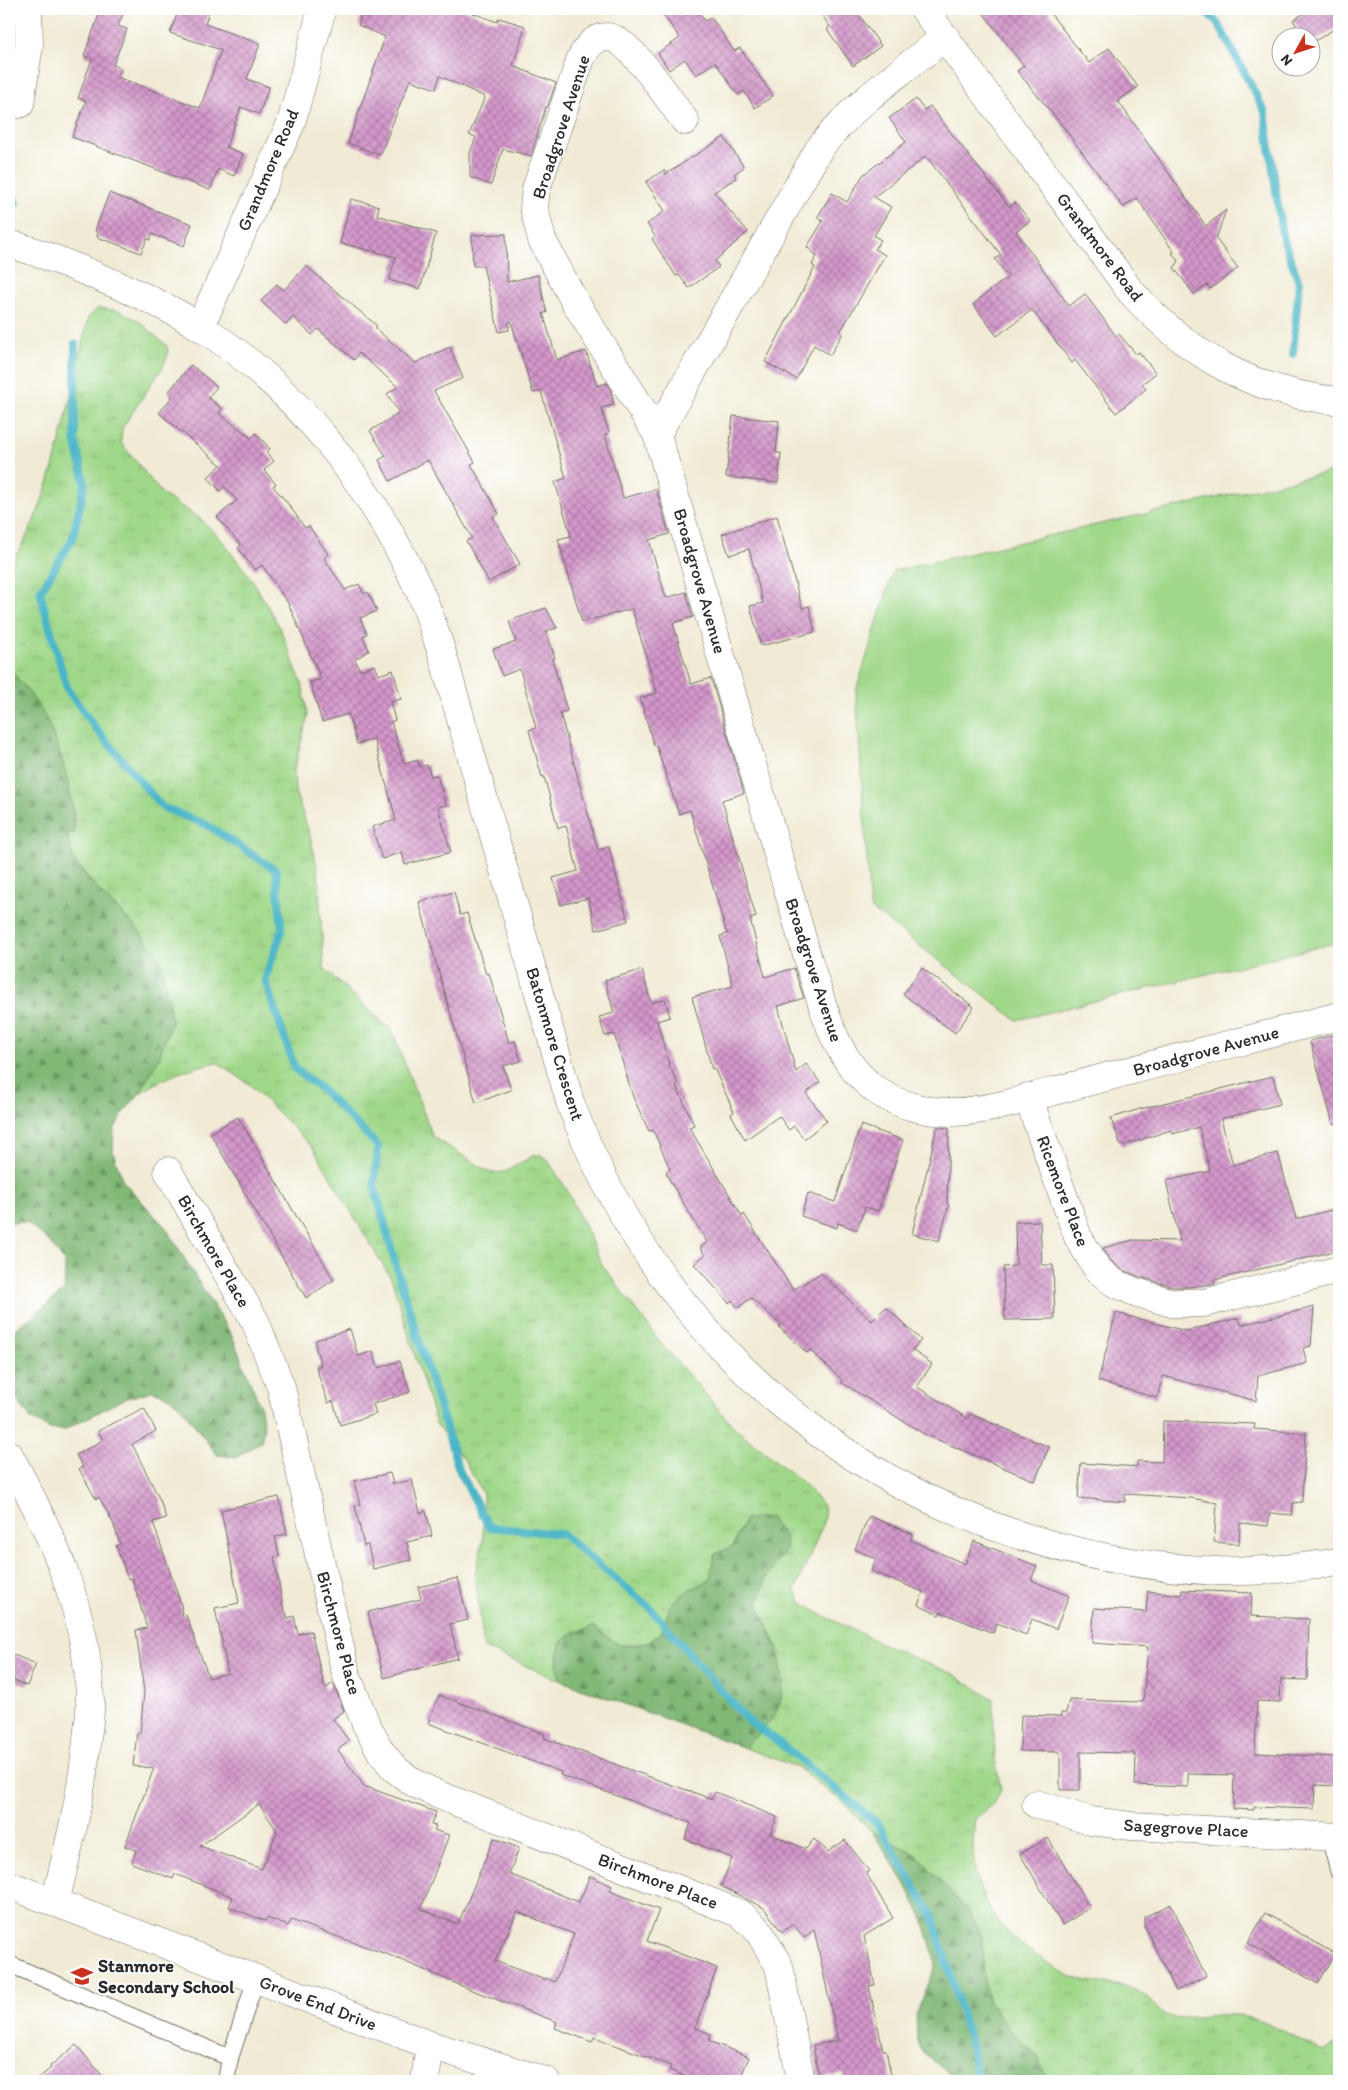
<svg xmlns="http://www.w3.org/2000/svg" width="1348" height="2090" font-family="Itim,sans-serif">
  <defs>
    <pattern id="grass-tufts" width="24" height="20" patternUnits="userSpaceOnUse" patternTransform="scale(1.25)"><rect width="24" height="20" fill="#a0d88a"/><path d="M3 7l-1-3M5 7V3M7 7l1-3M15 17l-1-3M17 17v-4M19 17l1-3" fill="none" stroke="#8aba77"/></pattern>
    <pattern id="forest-firs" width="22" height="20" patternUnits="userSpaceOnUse" patternTransform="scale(1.25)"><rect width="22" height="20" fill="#80b876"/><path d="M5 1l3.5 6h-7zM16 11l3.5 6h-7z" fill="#699661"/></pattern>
    <pattern id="building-cross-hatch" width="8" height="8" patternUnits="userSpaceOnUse" patternTransform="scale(1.25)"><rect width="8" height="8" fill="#d498cb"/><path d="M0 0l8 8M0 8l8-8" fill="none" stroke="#ac7ca5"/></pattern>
  </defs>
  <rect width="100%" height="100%" fill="#fff"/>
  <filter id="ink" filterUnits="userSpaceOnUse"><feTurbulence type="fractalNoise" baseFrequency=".02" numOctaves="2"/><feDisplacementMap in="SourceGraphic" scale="10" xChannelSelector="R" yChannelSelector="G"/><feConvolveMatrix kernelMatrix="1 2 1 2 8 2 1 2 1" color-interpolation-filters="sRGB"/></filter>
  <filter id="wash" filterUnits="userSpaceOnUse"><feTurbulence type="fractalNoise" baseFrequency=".0096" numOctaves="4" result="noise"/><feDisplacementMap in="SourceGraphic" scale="20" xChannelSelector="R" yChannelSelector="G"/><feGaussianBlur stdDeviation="1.12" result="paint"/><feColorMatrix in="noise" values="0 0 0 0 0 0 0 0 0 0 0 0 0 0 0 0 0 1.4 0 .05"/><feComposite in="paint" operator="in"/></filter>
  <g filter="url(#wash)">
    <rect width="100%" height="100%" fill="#f1ebd5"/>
    <path fill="url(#grass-tufts)" stroke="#66825a" d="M98,308L120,311L140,322L167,346L168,354L163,367L122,428L121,443L163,495L201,519L219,537L253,581L280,628L302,684L308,715L294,770L295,791L310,835L318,872L324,968L392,1031L433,1137L491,1173L505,1172L534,1155H541L547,1159L567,1190L603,1266L664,1347L734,1427L803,1483L822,1504L825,1512L822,1527L795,1590L801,1602L820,1614L891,1648L955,1675L993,1699L995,1760L1001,1789L996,1801L975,1819C966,1883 988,1926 1042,1959C1052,1965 1062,1973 1072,1977C1092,1984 1115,1982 1135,1990C1149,1995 1156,2013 1171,2017C1185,2020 1217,2013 1235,2015C1259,2017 1301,2040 1323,2051L1336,2044L1339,2047V2081H1047L1038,2057L1008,2028L989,2002L984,1981L982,1937L971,1915L916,1855L873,1833L846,1805L797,1767L745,1748L777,1710L780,1653L758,1604L766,1577L787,1548L745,1519L733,1546L714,1555L710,1580L690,1589L671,1604L661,1633L648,1643L620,1646L593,1627C585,1630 574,1632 567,1637C554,1646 556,1668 561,1681L484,1648L475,1574L483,1541V1494L463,1458L436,1424L392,1280L313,1148L249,1084L217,1062C188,1068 165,1077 140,1093L159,1058L99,891L74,861L67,834L74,812L61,761L46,720L9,668V566C54,503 70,394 88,318Z"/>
    <g fill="url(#forest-firs)" stroke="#567250">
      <path d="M9,668C16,677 24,685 31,695C59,732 72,788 75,833L67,834L74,861L99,891L138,929L161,960L172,1021L159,1058L140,1093L122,1114L114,1130L113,1152L123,1181L166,1228L232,1336L261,1408L264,1428L261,1442L237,1457L217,1455L179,1405L165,1395L152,1391L124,1399L64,1430L50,1429L31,1419L9,1389V1334L64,1291L65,1263L48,1240L26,1222L9,1223Z"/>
      <path d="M769,1517L784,1535L787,1548L766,1577L758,1604C772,1636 792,1673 778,1709C772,1722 755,1736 745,1748L561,1681C556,1668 554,1646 567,1637C574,1632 585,1630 593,1626L620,1646L648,1643L661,1633L671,1604L690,1589L710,1580L714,1555L733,1546L745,1519Z"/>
      <polygon points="873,1833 916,1854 971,1915 982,1937 984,1981 989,2002 1008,2028 1038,2057 1047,2081 959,2081 925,2055 917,2042 916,2015 935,1967 933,1953 923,1919 905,1883"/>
    </g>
    <polygon fill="#a0d88a" stroke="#66825a" points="1339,470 1339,942 1017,1020 870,908 856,691 893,571"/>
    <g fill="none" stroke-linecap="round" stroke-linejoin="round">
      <g stroke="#49b5c6" stroke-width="8">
        <polyline points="1203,9 1219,25 1265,112 1282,235 1299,282 1293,354"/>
        <polyline points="9,188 16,203"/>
        <polyline points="75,344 75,439 85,484 72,540 40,592 67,689 97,730 162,807 207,825 276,870 282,930 265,980 295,1069 321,1089 378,1146 374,1185 398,1273 459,1470 489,1527 562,1534 649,1607 747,1720 781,1744 877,1823 933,1917 971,2045 977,2081"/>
      </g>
    </g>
    <g id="blocks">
      <g fill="url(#building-cross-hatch)" fill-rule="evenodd">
        <polygon points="101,9 125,9 118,26 127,29 113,65 121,68 117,77 200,108 221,50 170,33 179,9 210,9 205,24 260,44 247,79 269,87 259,114 241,107 226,147 243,154 234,176 218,169 210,190 72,137 86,101 78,98 92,59 84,56"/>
        <polygon points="364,9 462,9 497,22 499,18 525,26 513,66 556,83 547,108 546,107 531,156 503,149 491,185 470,177 470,153 476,137 469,135 485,97 440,76 436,89 410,80 380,155 348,143 385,37 358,25"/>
        <polygon points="659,9 696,9 705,21 711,17 734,51 740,48 773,96 755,108 744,91 738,95 715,62 696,75 685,59 669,70 658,53 680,38"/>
        <polygon points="818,9 855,9 881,46 853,66 827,29 830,27"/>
        <polygon points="980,9 1047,9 1089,63 1109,48 1138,87 1118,101 1206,226 1226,210 1216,239 1238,268 1210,289 1207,285 1194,294 1174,268 1179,261 1172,253 1174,252 1137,198 1123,207 1058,120 1017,71 1024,66"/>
        <polygon points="1311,9 1339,9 1339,26 1310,44 1310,38 1304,38 1293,20"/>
        <polygon points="916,99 924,110 930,106 1009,207 1015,202 1030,221 1016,231 1069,306 1085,294 1116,336 1119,334 1136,354 1139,352 1156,373 1142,384 1146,389 1116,413 1075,360 1072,363 1032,310 997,336 973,304 1008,277 995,259 1001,255 926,156 874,197 891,207 874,236 881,240 875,249 885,255 840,332 843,333 830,355 814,345 796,379 765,362 815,267 812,265 817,256 807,247 823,221 817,218 832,193 847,202 863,175 906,142 889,118"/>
        <polygon points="724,137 744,167 734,174 736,178 714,192 748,232 715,261 719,267 689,288 679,275 676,276 652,239 655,236 647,224 665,211 646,182 664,170 666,174"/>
        <polygon points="109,193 192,224 184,246 152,234 150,240 147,239 141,253 97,237 98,233 95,231"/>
        <polygon points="351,199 379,206 377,215 436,233 420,289 389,280 396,257 340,243"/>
        <polygon points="506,234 507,282 538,275 547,313 543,313 557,360 586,351 597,386 607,383 610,387 614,405 601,408 609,433 605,435 623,498 656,489 669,534 649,540 666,598 686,592 693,617 673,623 691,684 711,678 744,793 722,800 756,917 750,919 765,977 794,968 804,998 778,1006 796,1072 806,1064 820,1082 806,1093 827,1121 804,1139 794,1126 789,1130 779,1116 745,1140 731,1114 734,1112 714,1068 712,1069 692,997 733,986 720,936 727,934 690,810 679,814 656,745 654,746 640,698 657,693 632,609 582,622 558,539 571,536 555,482 566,478 541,391 533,393 511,321 509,322 509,330 499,332 483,266 473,266 472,235"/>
        <polygon points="306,266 376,325 376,329 415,363 450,347 463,378 434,391 475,462 471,464 499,514 493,517 520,564 489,582 466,541 472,538 428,460 390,481 379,460 386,456 370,431 399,413 387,394 398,387 359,353 354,360 318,329 312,335 293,317 286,325 261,301 277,284 284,290"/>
        <polygon points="191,365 217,387 208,397 222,409 219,413 251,438 256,433 270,449 266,452 274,461 264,470 276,484 273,486 289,505 305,528 309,526 328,554 324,558 345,590 359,584 364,594 368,592 377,611 360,618 367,634 363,636 369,651 355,659 360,670 375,665 379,675 393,670 401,699 390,702 395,720 391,722 404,764 418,760 420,767 427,765 431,776 437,775 446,805 438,807 451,852 405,865 402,852 382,859 372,827 396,820 374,739 357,744 348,714 322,722 310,682 321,679 288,603 262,565 255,570 238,548 241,545 217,517 237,500 225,487 220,491 208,477 221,465 159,413 172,397 168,392"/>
        <polygon points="733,416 779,421 776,453 781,453 778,483 726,477"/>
        <polygon points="777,516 802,608 809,606 815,632 761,646 750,606 763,603 749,549 729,555 722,534"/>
        <polygon points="546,608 557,628 546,631 555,658 552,659 567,711 560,713 598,850 609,847 628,921 596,930 588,898 561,905 553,878 578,871 566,826 558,828 544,776 542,777 529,730 536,728 520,669 502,676 493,649 516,642 509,621"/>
        <polygon points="454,892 460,915 467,913 486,974 489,973 509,1043 515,1041 521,1061 503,1066 511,1090 476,1103 419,902"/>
        <polygon points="922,968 974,1007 955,1033 903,994"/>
        <polygon points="642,970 651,1003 665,999 670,1017 657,1021 669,1064 678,1084 676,1085 694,1125 689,1127 742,1216 744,1214 793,1290 821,1273 872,1321 886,1307 921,1340 912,1350 932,1364 917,1387 968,1419 970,1414 1049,1447 1035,1481 924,1434 841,1382 842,1380 810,1350 807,1353 779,1327 781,1325 751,1298 738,1308 732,1300 729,1303 694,1264 705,1255 700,1248 707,1242 670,1181 666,1172 670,1169 653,1130 649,1131 633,1097 614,1034 605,1036 599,1017 614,1013 605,980"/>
        <polygon points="1335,1034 1339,1048 1339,1123 1333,1124 1310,1041"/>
        <polygon points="1273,1076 1280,1104 1221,1119 1233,1165 1278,1153 1296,1219 1339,1208 1339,1250 1214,1280 1215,1284 1188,1287 1174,1287 1140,1277 1121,1269 1110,1260 1103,1248 1133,1240 1180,1241 1166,1181 1210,1171 1199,1127 1172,1134 1171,1130 1121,1146 1111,1118 1140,1109"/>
        <polygon points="238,1117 334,1280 306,1298 210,1133"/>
        <polygon points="861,1125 903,1140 878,1211 865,1207 857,1230 838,1223 837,1228 801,1216 808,1193 835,1202"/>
        <polygon points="937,1127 949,1128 947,1204 949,1205 939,1241 912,1234"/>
        <polygon points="1040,1221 1042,1265 1053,1265 1055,1319 1005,1320 1003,1267 1016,1266 1015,1222"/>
        <polygon points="1314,1307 1311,1346 1303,1348 1307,1363 1258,1376 1256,1401 1163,1376 1157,1398 1098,1381 1116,1313 1186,1331 1239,1318 1241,1325"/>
        <polygon points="350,1329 358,1356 373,1351 378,1368 400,1361 410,1392 373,1404 376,1414 340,1425 333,1401 328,1403 316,1367 321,1365 316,1349 316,1340"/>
        <path d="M144,1408L156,1431L132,1444L160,1500L166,1518L153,1522L181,1604L182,1616L186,1615L209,1678L228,1673L215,1608L239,1603L221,1510L279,1497L287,1534L275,1537L279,1556L274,1557L283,1606L288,1618L294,1616L298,1634L311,1631L325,1689L333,1683L344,1711L333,1719L349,1741L338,1750L364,1786L436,1812L431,1825L436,1826L434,1830L449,1835L421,1909L458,1924L494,1838L519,1848L509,1874L579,1902L590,1876L612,1886L610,1891L659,1910L647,1941L717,1968L695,2028L711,2034L709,2041L749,2057L739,2081H698L669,2070L671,2066L594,2037L592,2042L555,2028L557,2022L469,1989L389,1955L291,1920L288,1926L267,1918L265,1921L229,1907L233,1897L175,1874L173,1879L132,1863L136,1850L125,1846L154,1768L133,1766L137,1733H140L144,1692L136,1630L147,1628L132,1578L128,1579L116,1546L120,1544L113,1523L99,1497L96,1499L79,1469L83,1467L76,1455L103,1440L98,1431ZM259,1804L277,1831L262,1869L200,1846ZM517,1912L574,1934L555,1982L546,1978L545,1980L495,1961Z"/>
        <polygon points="1163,1421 1255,1424 1254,1429 1306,1433 1302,1502 1293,1503 1292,1515 1270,1513 1268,1526 1240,1523 1239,1544 1214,1542 1217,1503 1191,1498 1125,1494 1125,1502 1078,1498 1081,1463 1137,1467 1137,1461 1162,1462"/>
        <polygon points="390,1473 393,1484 412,1480 420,1513 426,1511 432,1536 407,1542 411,1560 373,1569 368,1545 364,1546 355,1506 360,1505 354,1481"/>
        <polygon points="869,1516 913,1534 910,1540 965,1564 974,1541 1037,1566 1031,1580 1069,1596 1056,1629 1032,1619 1026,1635 997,1623 993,1633 941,1612 939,1615 918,1605 923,1592 871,1571 876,1559 855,1549"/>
        <polygon points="458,1578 468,1620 450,1624 458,1658 384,1678 368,1612 421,1599 418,1587"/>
        <polygon points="1182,1590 1252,1593 1251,1616 1309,1619 1307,1680 1281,1679 1280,1702 1257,1701 1255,1753 1337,1757 1336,1786 1315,1785 1314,1809 1254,1807 1254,1810 1233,1809 1234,1775 1188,1774 1188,1787 1135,1785 1136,1756 1134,1756 1134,1753 1080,1752 1080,1790 1060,1790 1060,1752 1020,1751 1021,1715 1061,1716 1061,1713 1066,1713 1069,1700 1143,1702 1148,1647 1092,1643 1094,1608 1146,1612 1148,1591 1181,1595"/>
        <polygon points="9,1653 36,1664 27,1686 9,1679"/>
        <polygon points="439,1695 545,1734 544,1738 639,1773 712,1799 715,1792 777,1817 770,1834 806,1849 814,1839 828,1852 845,1840 869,1871 866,1873 893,1918 864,1936 875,1985 869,1986 883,2050 886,2050 892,2081 845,2081 844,2074 819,2078 813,2045 838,2041 814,1929 804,1938 793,1924 782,1932 764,1908 721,1886 732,1858 685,1839 691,1823 560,1775 561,1772 428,1723"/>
        <polygon points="1048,1838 1090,1908 1062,1925 1020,1854"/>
        <polygon points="1171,1904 1206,1976 1176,1991 1144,1925 1144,1917"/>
        <polygon points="1265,1913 1335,1954 1318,1984 1248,1943"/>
        <polygon points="76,2045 107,2081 35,2081 51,2068 50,2066"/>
      </g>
    </g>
  </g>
  <g filter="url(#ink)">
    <use href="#blocks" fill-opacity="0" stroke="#706e66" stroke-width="1"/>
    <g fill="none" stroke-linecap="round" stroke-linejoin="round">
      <g stroke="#706e66" stroke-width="18">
        <g id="lane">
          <polyline points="1329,1836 1339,1873"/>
          <polyline points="9,1964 230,2058 256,1979"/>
          <polyline points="226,2081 230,2058"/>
        </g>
      </g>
      <g stroke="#706e66" stroke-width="29">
        <g id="street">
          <path d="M924,9L1131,292C1189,355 1253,393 1339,401"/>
          <polyline points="20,104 29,45 28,9"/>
          <path d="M685,121C671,103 629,37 607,37C594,37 586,48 581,58L536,189L534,208L542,240L575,302L657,434L810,966C825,1011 835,1061 876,1090C897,1105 926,1112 951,1112C987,1113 1044,1093 1080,1084C1166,1061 1253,1038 1339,1016"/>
          <path d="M9,244C40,252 71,265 101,278C135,292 168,307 199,326C299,389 372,487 420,592C429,612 435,633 442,653L570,1102C674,1380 922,1557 1218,1571C1258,1572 1299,1568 1339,1562"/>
          <polyline points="200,327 291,123 322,9"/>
          <path d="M657,434L819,149C853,104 901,72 945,37"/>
          <polyline points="1028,1097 1078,1237 1098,1270 1113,1282 1135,1292 1172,1303 1204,1303 1339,1270"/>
          <polyline points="168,1171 255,1321 281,1387 346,1674 366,1724 381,1752 395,1769 414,1783 439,1795 741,1914 758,1930 779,1966 801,2081"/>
          <path d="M9,1455C51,1532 88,1611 90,1701C91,1714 88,1727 87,1739C82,1795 68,1849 55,1903"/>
          <polyline points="1036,1804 1091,1821 1131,1826 1339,1837"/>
          <polyline points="425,2081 430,2045"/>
        </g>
      </g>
      <g stroke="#706e66" stroke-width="29">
        <polyline id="secondary" points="9,1885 430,2045 546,2081"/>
      </g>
      <use href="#lane" stroke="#fff" stroke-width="16"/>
      <use href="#street" stroke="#fff" stroke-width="28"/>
      <use href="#secondary" stroke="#fff" stroke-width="28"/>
    </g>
  </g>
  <defs>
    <g id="school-bare" transform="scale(1.725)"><path d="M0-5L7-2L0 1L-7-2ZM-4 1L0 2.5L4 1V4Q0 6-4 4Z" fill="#c8321e" stroke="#fff" stroke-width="2.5" paint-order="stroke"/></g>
  </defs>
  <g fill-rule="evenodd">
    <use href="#school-bare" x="82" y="1976"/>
  </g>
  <g text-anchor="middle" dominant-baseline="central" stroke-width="4" stroke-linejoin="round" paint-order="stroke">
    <g font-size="18" fill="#2b2b2b" stroke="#fff">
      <text transform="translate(561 127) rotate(-72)">Broadgrove Avenue</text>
      <text transform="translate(268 170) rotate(-67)">Grandmore Road</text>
      <text transform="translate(1100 247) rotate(53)">Grandmore Road</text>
      <text transform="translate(700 581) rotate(74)">Broadgrove Avenue</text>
      <text transform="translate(814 970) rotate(72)">Broadgrove Avenue</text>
      <text transform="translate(555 1044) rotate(73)">Batonmore Crescent</text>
      <text transform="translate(1206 1051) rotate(-15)">Broadgrove Avenue</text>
      <text transform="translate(1063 1191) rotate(69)">Ricemore Place</text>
      <text transform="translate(214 1251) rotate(60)">Birchmore Place</text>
      <text transform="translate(339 1633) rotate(75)">Birchmore Place</text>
      <text transform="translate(1186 1828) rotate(3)">Sagegrove Place</text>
      <text transform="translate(658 1881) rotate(21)">Birchmore Place</text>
      <text transform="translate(318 2003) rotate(21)">Grove End Drive</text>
    </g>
    <g font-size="18" font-weight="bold" fill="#2b2b2b" stroke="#fff" text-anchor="start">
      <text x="98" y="1966">Stanmore<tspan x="98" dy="21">Secondary School</tspan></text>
    </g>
  </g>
  <rect width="1348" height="2090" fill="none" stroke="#fff" stroke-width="30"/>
  <g transform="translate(1296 52) rotate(230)"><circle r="24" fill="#ffffff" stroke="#aaaaaa"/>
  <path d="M0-4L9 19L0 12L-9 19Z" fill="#c8321e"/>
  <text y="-8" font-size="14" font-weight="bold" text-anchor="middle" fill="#2b2b2b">N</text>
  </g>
</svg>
